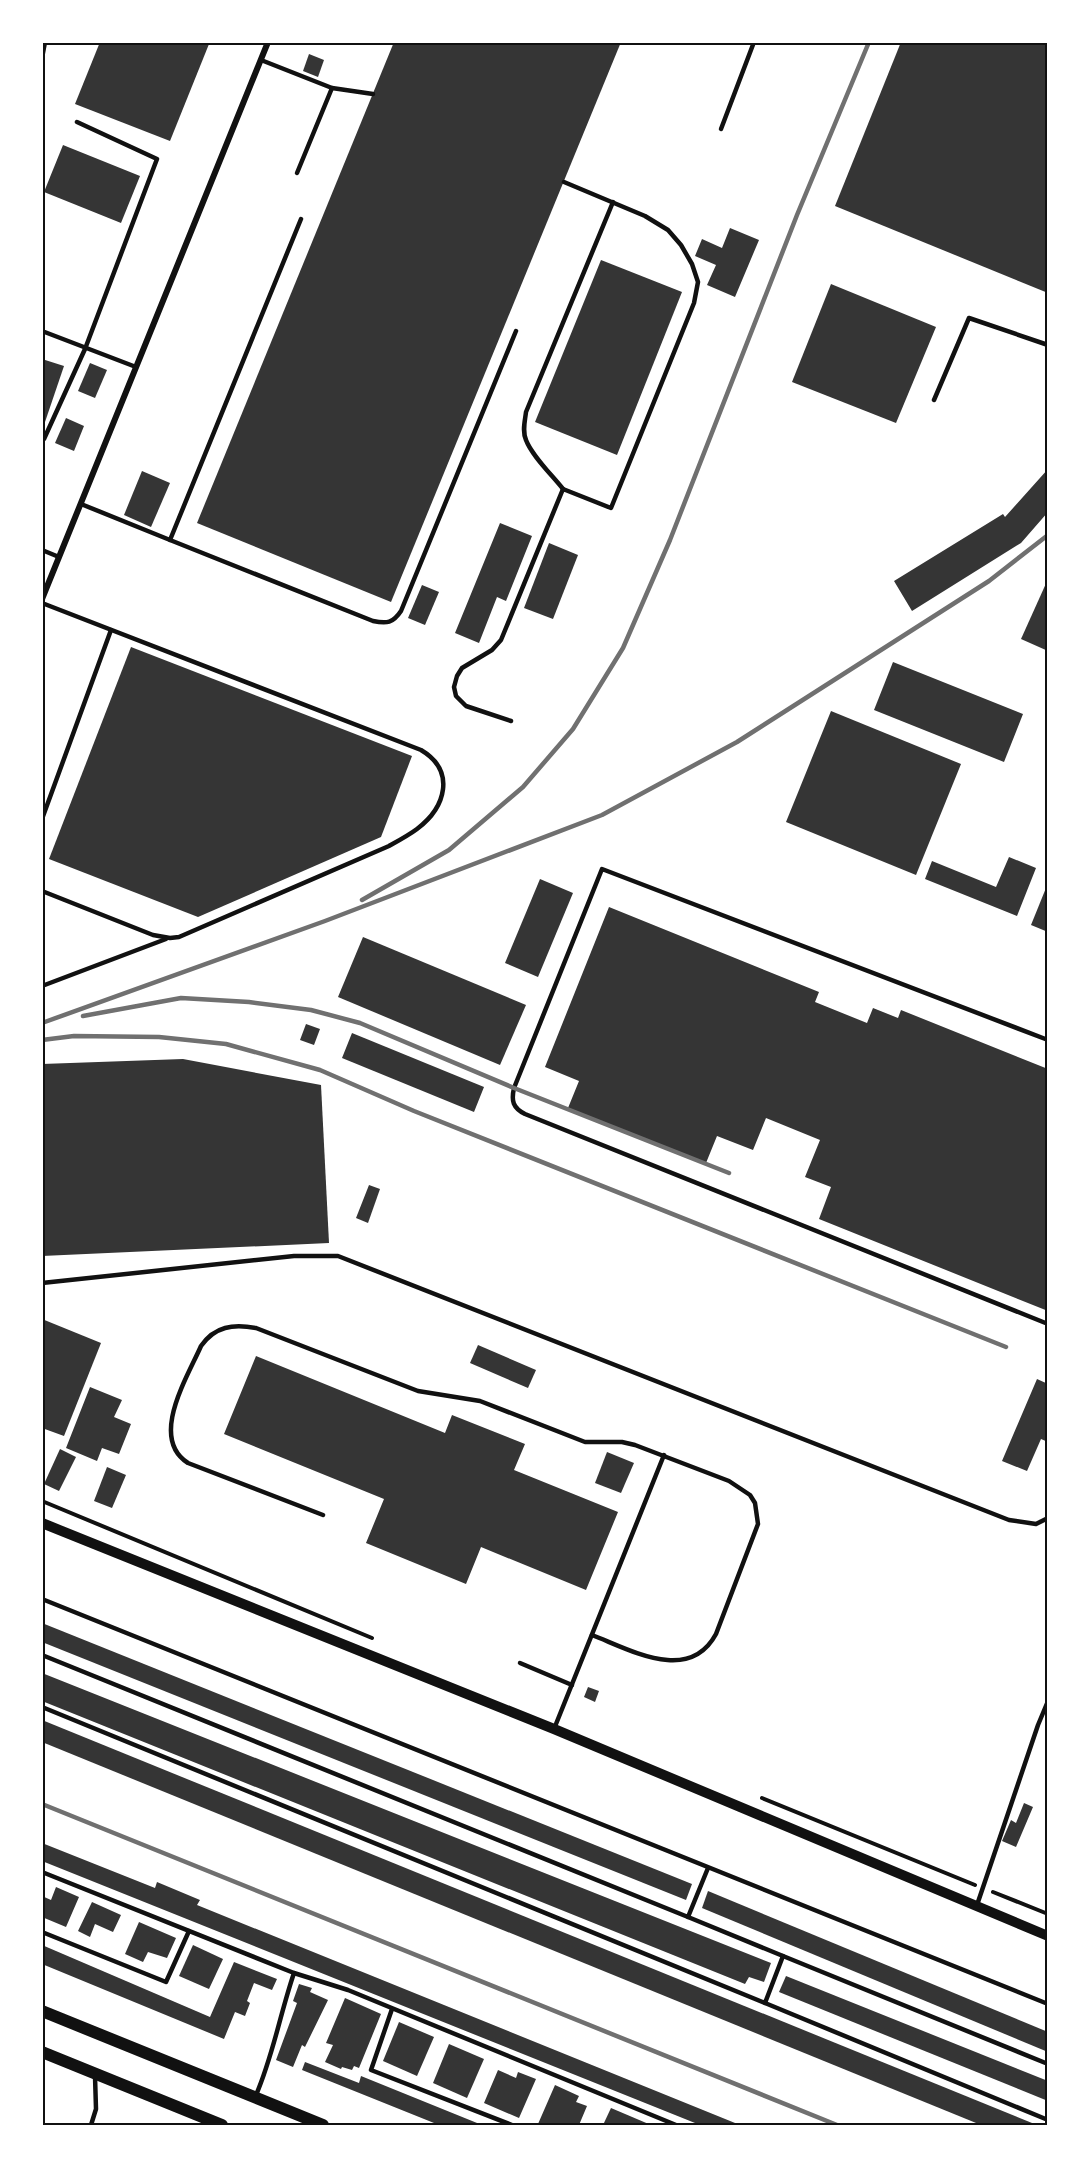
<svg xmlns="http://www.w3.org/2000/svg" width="1090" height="2167" font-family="Arial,sans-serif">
  <rect width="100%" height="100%" fill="#fff"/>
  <g fill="#353535">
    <polygon points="100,42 209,44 170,141 75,104"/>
    <polygon points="394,42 621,42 391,602 197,523"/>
    <polygon points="901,42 1048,42 1048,293 835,206"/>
    <polygon points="309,54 324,60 318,77 303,71"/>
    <polygon points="63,145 140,176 121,223 44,192"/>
    <polygon points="730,228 759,240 735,297 707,285 716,265 695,256 702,239 722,248"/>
    <polygon points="601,260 682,292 617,455 535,422"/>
    <polygon points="831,284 936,327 896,423 792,382"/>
    <polygon points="42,359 64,366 45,422 42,421"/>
    <polygon points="90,363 107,370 95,398 78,391"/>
    <polygon points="66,418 84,426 74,451 55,443"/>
    <polygon points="1048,469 1048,512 1021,543 912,611 894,581 1003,514 1005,517"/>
    <polygon points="142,471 170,483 151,527 124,515"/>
    <polygon points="500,523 532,536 506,601 497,597 479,643 455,633"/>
    <polygon points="549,543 578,555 553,619 524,608"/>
    <polygon points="1048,579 1048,651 1021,639"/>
    <polygon points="422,585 439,592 425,625 408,618"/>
    <polygon points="131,647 412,756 381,837 198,917 49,859"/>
    <polygon points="893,662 1023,714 1004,762 874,710"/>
    <polygon points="831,711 961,764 916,875 786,822"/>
    <polygon points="1009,857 1036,868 1017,916 925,879 932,861 996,887"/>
    <polygon points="540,879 573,893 538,977 505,963"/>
    <polygon points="1048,883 1048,932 1031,925"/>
    <polygon points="609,907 819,992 815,1002 867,1023 873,1008 898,1018 901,1010 1048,1069 1048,1311 819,1219 831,1187 805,1177 820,1140 766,1118 753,1150 717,1136 706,1163 568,1108 579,1081 545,1067"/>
    <polygon points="363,937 526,1005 500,1065 338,997"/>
    <polygon points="306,1024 320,1029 314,1045 300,1040"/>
    <polygon points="352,1033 484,1087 474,1112 342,1058"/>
    <polygon points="183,1059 321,1085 329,1243 42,1256 42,1064"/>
    <polygon points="369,1185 380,1189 368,1223 356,1218"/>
    <polygon points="42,1319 101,1343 64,1436 42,1428"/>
    <polygon points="478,1345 536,1370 528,1388 470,1363"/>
    <polygon points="256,1356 445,1433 452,1415 525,1444 514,1470 618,1512 586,1590 481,1547 466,1584 366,1543 384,1499 224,1434"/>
    <polygon points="1037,1379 1048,1384 1048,1442 1041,1439 1027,1471 1002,1461"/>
    <polygon points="90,1387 122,1400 114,1417 131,1424 119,1454 102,1448 97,1461 66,1448"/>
    <polygon points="60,1449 76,1457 59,1491 44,1484"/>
    <polygon points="607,1452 634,1463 621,1493 595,1483"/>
    <polygon points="107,1467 126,1475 112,1508 94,1501"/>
    <polygon points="42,1623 692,1884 686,1900 42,1642"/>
    <polygon points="42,1673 771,1963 764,1982 749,1977 745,1984 42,1701"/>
    <polygon points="588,1687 599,1691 595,1702 584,1697"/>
    <polygon points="42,1720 1037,2125 981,2125 42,1742"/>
    <polygon points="1024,1803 1033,1807 1016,1847 1002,1841 1011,1820 1016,1823"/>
    <polygon points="42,1843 155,1888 157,1882 200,1900 197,1905 740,2125 700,2125 42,1861"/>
    <polygon points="56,1887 79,1897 66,1927 42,1917 42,1896 51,1900"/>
    <polygon points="708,1891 1048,2032 1048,2052 702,1908"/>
    <polygon points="92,1902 121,1915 113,1932 95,1924 90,1937 78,1931"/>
    <polygon points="139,1922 176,1938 167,1958 148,1952 143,1962 125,1954"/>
    <polygon points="42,1945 210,2017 234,1962 277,1979 272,1990 254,1983 247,2001 250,2003 245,2016 235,2012 224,2039 42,1964"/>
    <polygon points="193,1945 223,1959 209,1989 179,1976"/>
    <polygon points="786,1976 1048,2081 1048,2101 779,1992"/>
    <polygon points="299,1984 312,1988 310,1992 328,2000 305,2047 302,2045 293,2067 276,2060 297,2003 293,2001"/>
    <polygon points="345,1998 381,2014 359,2068 354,2066 352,2070 342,2067 341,2069 325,2062 333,2045 326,2043"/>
    <polygon points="399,2022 434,2037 417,2076 383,2061"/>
    <polygon points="449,2044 484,2059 467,2098 433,2083"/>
    <polygon points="305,2062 359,2083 361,2076 482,2125 439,2125 302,2070"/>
    <polygon points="498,2070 516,2078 518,2072 536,2079 519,2118 484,2103"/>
    <polygon points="555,2085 579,2096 576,2102 587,2106 579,2125 538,2124"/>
    <polygon points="611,2108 651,2125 603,2125"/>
  </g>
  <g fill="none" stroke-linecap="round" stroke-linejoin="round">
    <g stroke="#111" stroke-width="4">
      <polyline points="42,1501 372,1638"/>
      <polyline points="762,1798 975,1885"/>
      <polyline points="993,1892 1048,1914"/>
    </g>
    <g stroke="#111" stroke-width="4.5">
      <polyline points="42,58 45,42"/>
      <polyline points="261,60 332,88 297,173"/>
      <polyline points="42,84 42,87"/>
      <polyline points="332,88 373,94"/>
      <polyline points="721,129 754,42"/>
      <path d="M301,219L170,540L373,621C387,624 393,623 401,611L516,331"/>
      <polyline points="42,331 136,367"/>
      <polyline points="934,400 969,318 1048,345"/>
      <polyline points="42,441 44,439 85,349 157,159 77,122"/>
      <path d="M563,489C552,475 532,456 526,440C522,431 525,421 526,412L613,202"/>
      <polyline points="81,504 170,540"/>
      <polyline points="42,550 59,557"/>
      <path d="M42,603L421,750C456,771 446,807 417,829C409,835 398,841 389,846L179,937L170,938L153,935L42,891"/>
      <polyline points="511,721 466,706 456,696 454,687 457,676 462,668 492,650 501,640 563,489 611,508 694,303 698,282 692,264 681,245 668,230 645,216 564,182"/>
      <polyline points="42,819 111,630"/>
      <polyline points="42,986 166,939"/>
      <path d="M1048,1040L602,869L514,1088C511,1101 513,1108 525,1114L1048,1324"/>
      <polyline points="42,1283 294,1256 338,1256 1009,1520 1036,1524 1048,1518"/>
      <path d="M323,1515L188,1463C149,1438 187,1378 201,1346C215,1326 233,1324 256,1328L418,1391L480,1401L585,1442H622L635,1445L729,1481L750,1495L755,1503L758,1524L716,1634C689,1684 631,1650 592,1635"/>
      <polyline points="42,1599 1048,2004"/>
      <polyline points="42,1655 688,1917 708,1868"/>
      <polyline points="520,1663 572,1685"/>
      <polyline points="42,1707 765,2003 783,1956 688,1917"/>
      <polyline points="554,1729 664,1455"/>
      <path d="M42,1872L294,1973C280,2014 273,2056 256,2095"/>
      <polyline points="977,1905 1038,1725 1048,1701"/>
      <polyline points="42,1932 166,1982 189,1931"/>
      <polyline points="783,1956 1048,2064"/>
      <polyline points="294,1973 348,1990 676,2125"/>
      <polyline points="765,2003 1048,2120"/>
      <polyline points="392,2009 371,2070 512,2125"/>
      <polyline points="91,2125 96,2109 95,2076"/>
    </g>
    <polyline stroke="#111" stroke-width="6" points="42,599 268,42"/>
    <polyline stroke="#111" stroke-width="10" points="42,1523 554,1729 1048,1936"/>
    <g stroke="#111" stroke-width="12">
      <polyline points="42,2011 323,2125"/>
      <polyline points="42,2052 222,2125"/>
    </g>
    <g stroke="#707070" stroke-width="4.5">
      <polyline points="362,900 449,850 523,787 573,729 623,648 670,540 797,215 869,42"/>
      <polyline points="83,1016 181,998 249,1002 311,1010 360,1023 514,1088 729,1173"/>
      <polyline points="42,1023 325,921 602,815 737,742 989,581 1048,535"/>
      <polyline points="42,1040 74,1036 159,1037 226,1044 320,1070 414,1111 1006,1347"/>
      <polyline points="42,1804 837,2125"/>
    </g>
  </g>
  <rect width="1090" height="2167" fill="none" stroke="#ffffff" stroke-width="87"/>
  <rect x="44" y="44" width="1002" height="2080" fill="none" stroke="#111" stroke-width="2"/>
</svg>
